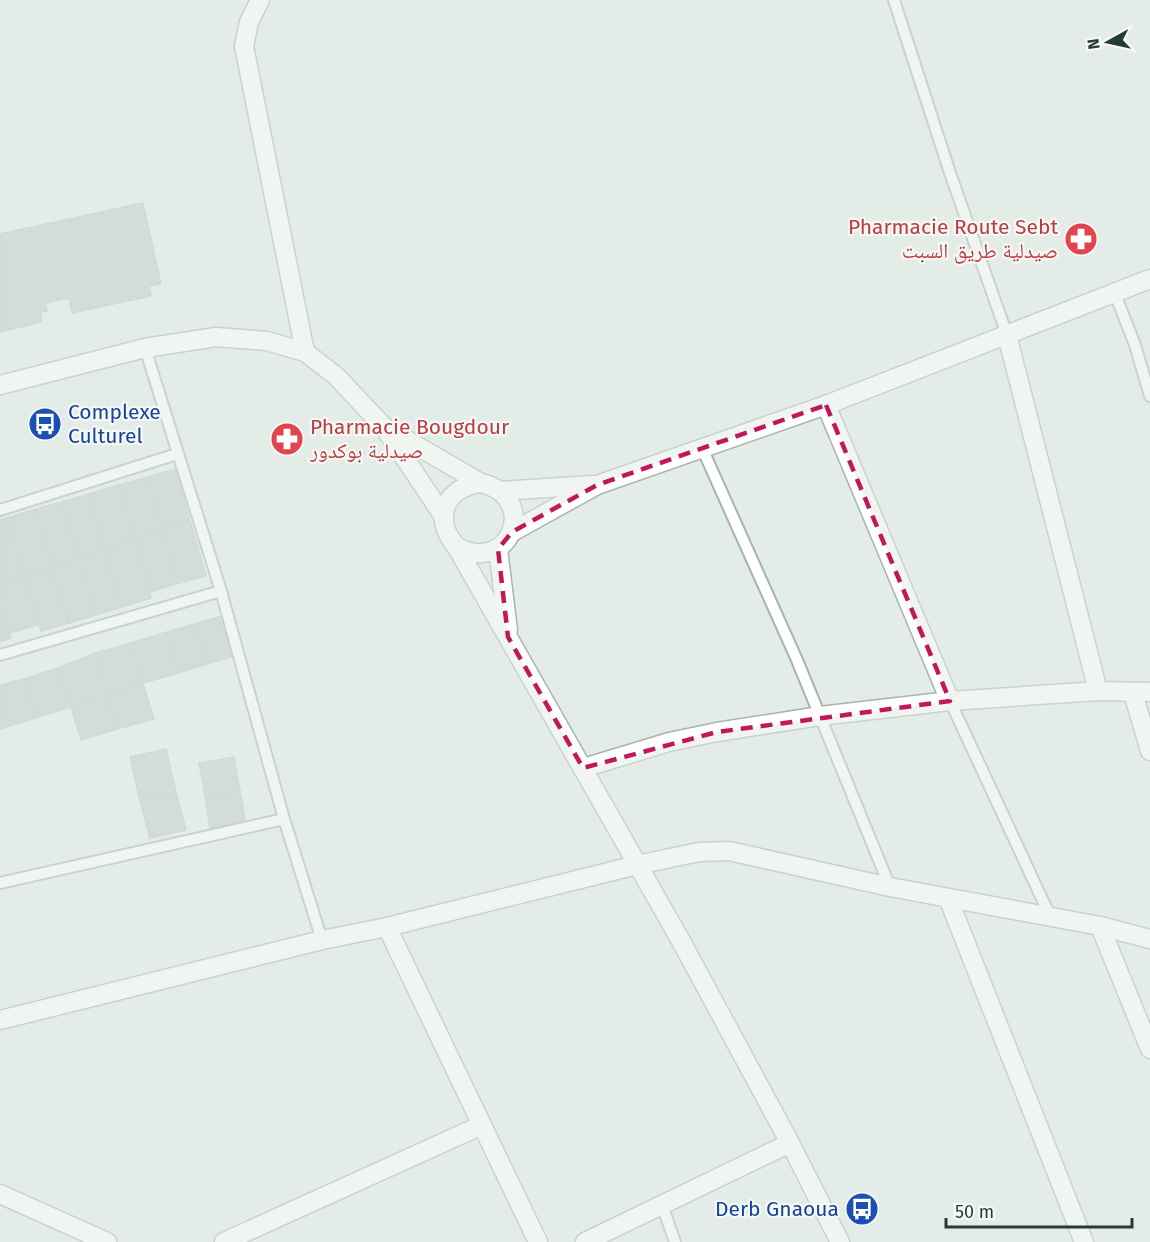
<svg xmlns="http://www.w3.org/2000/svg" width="1150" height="1242" font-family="'Fira Sans','Noto Naskh Arabic',sans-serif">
  <rect width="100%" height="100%" fill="#e4ece7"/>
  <g fill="#bcc9c3" stroke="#b7c5bd" stroke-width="1.5">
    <polygon points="143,203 161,284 149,286 151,296 72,313 69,298 45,303 47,311 40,312 42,322 0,332 0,234"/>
    <polygon points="175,469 190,521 163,530 148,477"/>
    <polygon points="148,477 163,530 135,539 119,485"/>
    <polygon points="119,485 135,539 105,550 89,494"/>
    <polygon points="89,494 105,550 78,558 62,502"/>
    <polygon points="62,502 78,558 51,567 36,509"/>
    <polygon points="36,509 51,567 23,575 7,518"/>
    <polygon points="7,518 23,575 0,582 0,520"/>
    <polygon points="190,521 206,576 179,583 163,530"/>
    <polygon points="163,530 179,583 150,592 135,539"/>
    <polygon points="135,539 151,598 122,607 105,550"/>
    <polygon points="105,550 122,607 96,615 78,558"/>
    <polygon points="78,558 96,615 69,623 51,567"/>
    <polygon points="51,567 69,623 41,631 23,575"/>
    <polygon points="23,575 38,625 9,633 0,603 0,582"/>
    <polygon points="0,603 11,638 0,642"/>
    <polygon points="222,616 234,656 207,664 195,624"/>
    <polygon points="195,624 207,664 178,673 167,632"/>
    <polygon points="167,632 178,673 143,683 131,643"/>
    <polygon points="131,643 143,683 107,694 95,653"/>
    <polygon points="95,653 107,694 71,707 58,668"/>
    <polygon points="58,668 71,707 35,718 24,679"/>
    <polygon points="24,679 35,718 0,729 0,685"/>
    <polygon points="143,683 154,719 117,729 107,694"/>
    <polygon points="107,694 117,729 81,740 71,707"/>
    <polygon points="166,749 176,792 140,801 130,757"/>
    <polygon points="234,757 240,791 205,796 199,763"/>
    <polygon points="240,791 246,824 210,830 205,796"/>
    <polygon points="176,792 186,830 150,838 140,801"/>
  </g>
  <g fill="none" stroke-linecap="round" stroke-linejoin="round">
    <g stroke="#a7b4ad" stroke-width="14">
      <g id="lane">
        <polyline points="894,0 949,170 1007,335"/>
        <polyline points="1115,294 1135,345 1150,396"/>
        <polyline points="702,448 797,660 890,887"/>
        <polyline points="0,510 177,454"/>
        <polyline points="221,591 284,819 322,940"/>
        <polyline points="0,655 221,591 145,348"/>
        <polyline points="950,701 1050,916"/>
        <polyline points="0,883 284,819"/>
        <polyline points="662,1205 675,1242"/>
      </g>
    </g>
    <g stroke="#a7b4ad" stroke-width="21">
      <g id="street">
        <polyline points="260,0 249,22 244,46 305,352"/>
        <polyline points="1007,335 1098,691"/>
        <polyline points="826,405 950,701"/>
        <polyline points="1133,693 1150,751"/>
        <polyline points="583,768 669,742 717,732 820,716 950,701 1098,691 1150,692"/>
        <polyline points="948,898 1084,1242"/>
        <polyline points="1100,926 1150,1049"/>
        <polyline points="387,927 538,1242"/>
        <polyline points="0,1020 322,940 387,927 637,865 699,852 729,851 890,887 1100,926 1150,939"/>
        <polyline points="0,1194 107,1242"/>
        <polyline points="224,1242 482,1125"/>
        <polyline points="585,1242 790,1143"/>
      </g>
    </g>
    <g stroke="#a3b7ad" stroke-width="21">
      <g id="secondary">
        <polyline points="0,385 145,348 216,337 267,341 305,352 336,376 384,427 444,517"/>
        <path d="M388,429L481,483C541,497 510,577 456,546"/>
        <path d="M481,483C445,487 432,519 456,546L681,941L790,1143L840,1242"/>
        <polyline points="501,491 592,485"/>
        <polyline points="512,532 597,485 826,405 1150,279"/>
        <polyline points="498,549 508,630"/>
      </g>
    </g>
    <use href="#lane" stroke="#fff" stroke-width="10"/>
    <use href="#street" stroke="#fff" stroke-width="18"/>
    <use href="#secondary" stroke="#fff" stroke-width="18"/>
  </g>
  <path d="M0 0H1150V1242H0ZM826,405L950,701L717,732L583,768L508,637L498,549L512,532L597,485Z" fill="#e4ece7" fill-opacity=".55" fill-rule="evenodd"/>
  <path fill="none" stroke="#c2185b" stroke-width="4.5" stroke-dasharray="12 8" stroke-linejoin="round" d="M826,405L950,701L717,732L583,768L508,637L498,549L512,532L597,485Z"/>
  <defs>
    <g id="pharmacy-disc" transform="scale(1.725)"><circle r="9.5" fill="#e0444e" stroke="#f4f9f6"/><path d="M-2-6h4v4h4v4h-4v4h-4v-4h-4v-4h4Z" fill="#fff"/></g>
    <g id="bus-disc" transform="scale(1.725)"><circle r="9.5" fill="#1a4fb4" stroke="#f4f9f6"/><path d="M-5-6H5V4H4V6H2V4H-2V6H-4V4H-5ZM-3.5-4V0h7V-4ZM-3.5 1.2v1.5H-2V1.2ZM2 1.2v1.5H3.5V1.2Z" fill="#fff"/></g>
  </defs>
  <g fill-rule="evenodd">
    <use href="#pharmacy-disc" x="1081" y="239"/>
    <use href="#bus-disc" x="45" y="424"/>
    <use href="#pharmacy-disc" x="287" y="439"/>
    <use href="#bus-disc" x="862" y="1209"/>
  </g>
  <g text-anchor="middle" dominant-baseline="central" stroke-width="4.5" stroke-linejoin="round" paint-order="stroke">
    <g font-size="21" fill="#be3a42" stroke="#f4f9f6" text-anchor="end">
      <text x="1058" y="227">Pharmacie Route Sebt<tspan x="1058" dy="24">صيدلية طريق السبت</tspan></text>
      <text x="310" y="427" text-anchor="start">Pharmacie Bougdour<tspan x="310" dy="24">صيدلية بوكدور</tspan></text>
    </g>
    <g font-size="21" fill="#164399" stroke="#f4f9f6" text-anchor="start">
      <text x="68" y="412">Complexe<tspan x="68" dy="24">Culturel</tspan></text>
      <text x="839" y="1209" text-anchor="end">Derb Gnaoua</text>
    </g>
  </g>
  <g transform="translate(1108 42) rotate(262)" stroke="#f4f9f6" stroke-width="4.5" paint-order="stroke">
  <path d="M0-4.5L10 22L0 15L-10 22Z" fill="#253c33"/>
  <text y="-9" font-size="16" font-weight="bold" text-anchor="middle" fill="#253c33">N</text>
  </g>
  <path d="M946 1218v9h186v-9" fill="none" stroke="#253c33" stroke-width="3"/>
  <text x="955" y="1218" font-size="18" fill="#253c33" stroke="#f4f9f6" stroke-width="4.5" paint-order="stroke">50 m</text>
</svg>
